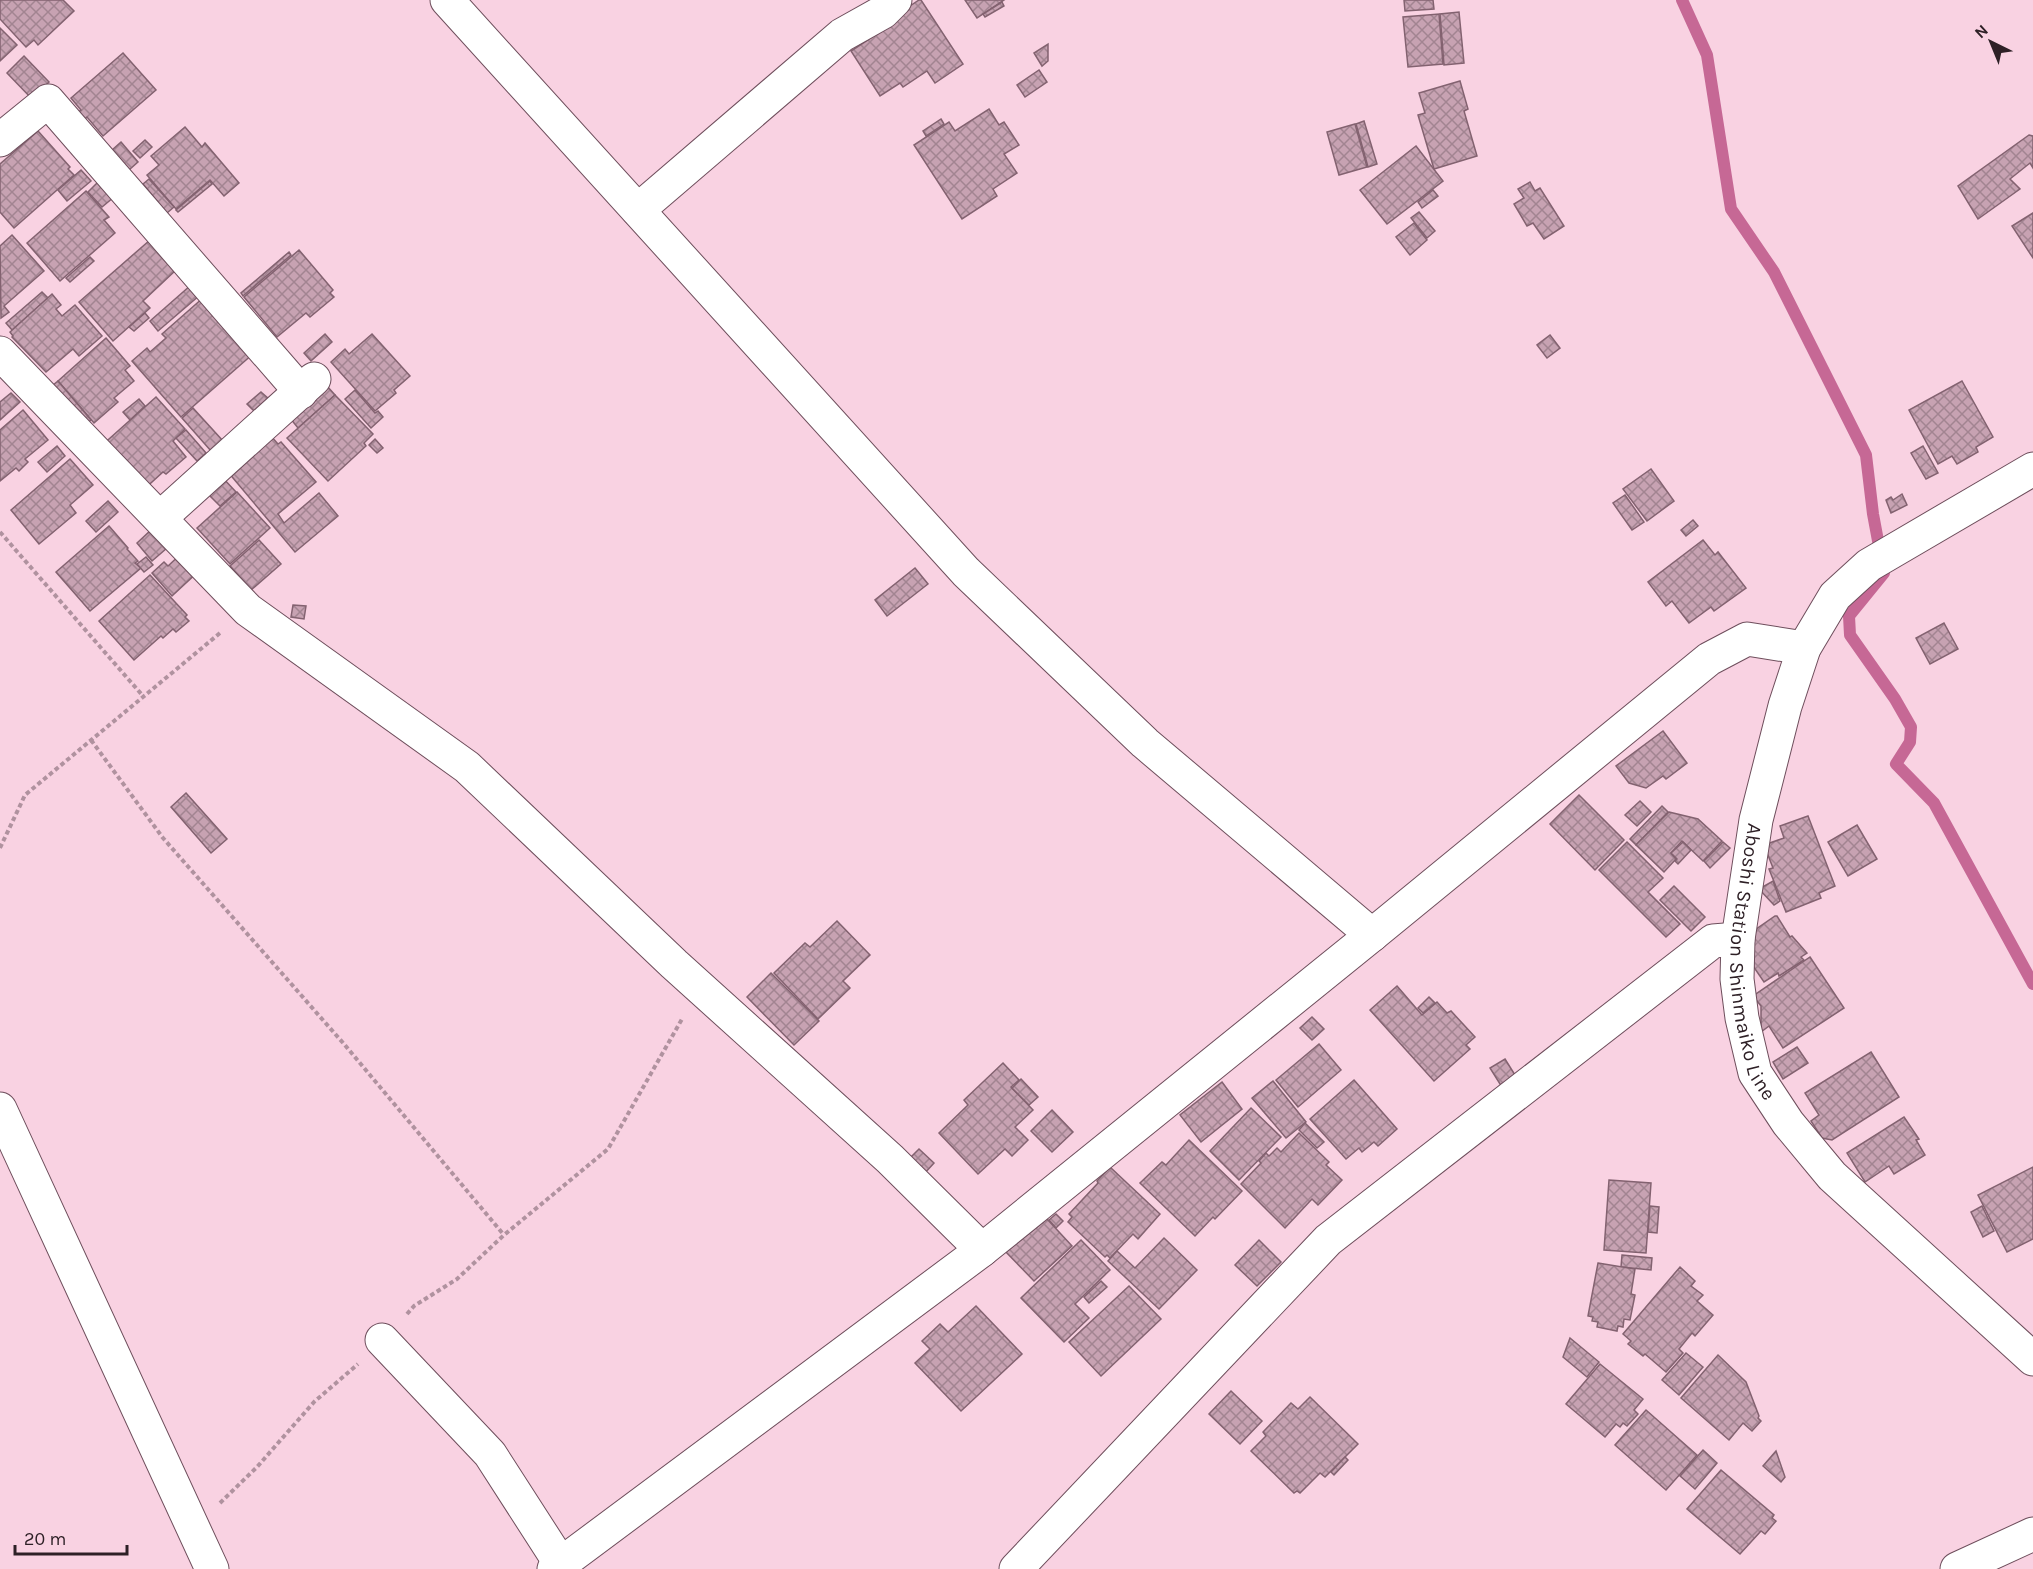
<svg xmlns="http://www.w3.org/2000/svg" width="2033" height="1569" font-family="Karla,sans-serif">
  <defs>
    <pattern id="building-cross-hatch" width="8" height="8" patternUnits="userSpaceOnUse" patternTransform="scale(1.5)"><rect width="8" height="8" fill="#c7a2b2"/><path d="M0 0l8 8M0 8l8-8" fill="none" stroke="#a28491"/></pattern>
  </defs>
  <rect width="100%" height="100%" fill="#f9d2e2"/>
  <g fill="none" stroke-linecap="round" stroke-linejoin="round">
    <polyline stroke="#c66895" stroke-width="12" points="1682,0 1707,55 1731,209 1774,272 1866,455 1873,514 1884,573 1849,616 1850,635 1895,699 1911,727 1910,742 1896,764 1934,803 2033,984"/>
  </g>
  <g fill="url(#building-cross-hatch)" stroke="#836270" stroke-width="1.5">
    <polygon points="0,0 63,0 74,11 38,45 34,40 26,47 0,19"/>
    <polygon points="919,0 921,0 963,64 935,83 927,71 903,87 900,83 880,96 851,51 895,22 892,18"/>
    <polygon points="965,0 1004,0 977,18"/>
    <polygon points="1404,0 1433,0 1434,9 1405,11"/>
    <polygon points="1002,2 1004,6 985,17 983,14"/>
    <polygon points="1459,12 1464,63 1444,65 1440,14"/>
    <polygon points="1439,14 1443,64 1408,67 1403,17"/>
    <polygon points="0,28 17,45 0,61"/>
    <polygon points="1048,44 1048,61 1042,66 1034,53"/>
    <polygon points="123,53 156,90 103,136 87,117 85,119 78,112 81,110 71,98"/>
    <polygon points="24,56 49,82 32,99 7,73"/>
    <polygon points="1039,70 1047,82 1025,97 1017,85"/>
    <polygon points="1460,81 1468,109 1464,111 1477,156 1434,169 1418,115 1425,113 1419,93"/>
    <polygon points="989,109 999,125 1004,122 1019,145 1004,154 1017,173 993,189 997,196 962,219 914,145 949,122 955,131"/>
    <polygon points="941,119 944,124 926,136 923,131"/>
    <polygon points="1364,121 1377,164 1368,167 1356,124"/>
    <polygon points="1355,124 1367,167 1339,175 1327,132"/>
    <polygon points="185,127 202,147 205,143 239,183 224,196 210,180 176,209 147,175 159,165 151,156"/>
    <polygon points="38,131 70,167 68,169 74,175 14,228 0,212 0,164"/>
    <polygon points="2029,135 2033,136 2033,168 2030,163 2010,179 2020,189 1978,219 1958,186"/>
    <polygon points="145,140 152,147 140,158 133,151"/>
    <polygon points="121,142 138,162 129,170 112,150"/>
    <polygon points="1416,146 1443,181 1387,224 1360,190"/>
    <polygon points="81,170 91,181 67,201 58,190"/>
    <polygon points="149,179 174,207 167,213 143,184"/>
    <polygon points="99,181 114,197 102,207 88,192"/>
    <polygon points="210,181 212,184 178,212 176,210"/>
    <polygon points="1530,182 1535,191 1540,188 1564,226 1544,239 1533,223 1527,226 1514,204 1524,198 1518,189"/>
    <polygon points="1433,190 1438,196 1422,208 1418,202"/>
    <polygon points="86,191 109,217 104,220 115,233 60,281 27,243"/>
    <polygon points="1419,212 1435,231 1427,238 1411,218"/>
    <polygon points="2033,213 2033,258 2012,226"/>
    <polygon points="1414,223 1427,240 1410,255 1396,237"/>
    <polygon points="12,235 44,271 4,306 9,312 1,318 0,246"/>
    <polygon points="150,240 176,270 143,301 150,308 113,341 79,302"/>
    <polygon points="299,250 333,290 330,293 334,297 310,317 306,313 277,337 244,297"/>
    <polygon points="289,252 291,255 243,296 241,293"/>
    <polygon points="90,257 94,261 70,282 66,278"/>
    <polygon points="191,285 200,295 158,331 150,321"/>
    <polygon points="42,292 48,298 12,330 6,323"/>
    <polygon points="52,294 61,305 56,309 62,316 75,305 102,336 79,356 73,349 46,372 12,337 13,336 10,332"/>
    <polygon points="204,297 254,353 181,417 132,361 147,348 150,352 166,338 162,334"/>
    <polygon points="145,313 149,318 134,331 129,327"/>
    <polygon points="325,334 332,342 311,361 304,353"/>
    <polygon points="372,334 410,376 394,390 396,393 375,411 331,362 345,349 349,354"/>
    <polygon points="1550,335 1560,348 1547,358 1537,345"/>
    <polygon points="106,338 130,366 125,370 134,381 114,398 118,402 94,423 58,381"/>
    <polygon points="58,381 91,420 80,429 47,390"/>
    <polygon points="1962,381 1993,437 1976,447 1978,452 1957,464 1952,456 1938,464 1909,410"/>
    <polygon points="327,386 335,395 298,428 290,418"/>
    <polygon points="355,390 375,413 378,411 383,417 371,428 345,399"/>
    <polygon points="261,392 269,399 255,412 247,404"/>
    <polygon points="11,393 20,402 0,420 0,402"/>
    <polygon points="335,395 373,434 364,443 366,446 328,481 287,438"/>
    <polygon points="156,397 185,429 173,441 186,457 166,474 163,472 140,493 100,447"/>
    <polygon points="139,399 145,406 130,420 123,412"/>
    <polygon points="193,408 223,441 211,451 182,418"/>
    <polygon points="23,410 48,440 25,459 28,462 19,471 16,468 0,481 0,430"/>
    <polygon points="186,430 206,453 197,461 176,438"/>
    <polygon points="270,435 278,444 281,442 316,482 278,514 284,523 319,493 338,516 295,552 228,472"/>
    <polygon points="375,439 383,448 377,453 369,445"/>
    <polygon points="57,446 65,456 47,472 38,462"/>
    <polygon points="1923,446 1938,473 1926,479 1911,453"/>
    <polygon points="70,459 93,485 70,505 76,513 39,544 11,510"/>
    <polygon points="1651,469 1674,501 1647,521 1623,489"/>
    <polygon points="221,476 236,492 220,506 205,491"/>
    <polygon points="237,492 270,528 230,564 197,528"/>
    <polygon points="1902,494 1907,505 1891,513 1886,500 1891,497 1893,500"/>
    <polygon points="1625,495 1644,522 1632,530 1613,503"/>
    <polygon points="108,501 118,512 96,532 86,521"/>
    <polygon points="1693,520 1698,526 1686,536 1681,530"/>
    <polygon points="109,526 128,548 127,549 138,561 135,563 141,568 90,611 56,572"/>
    <polygon points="150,531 174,542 152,561 137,543"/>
    <polygon points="259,540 281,564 251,590 230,566"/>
    <polygon points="1703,540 1715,555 1718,552 1746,588 1714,611 1711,607 1689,623 1672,601 1666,606 1648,582"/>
    <polygon points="183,552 200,570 172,596 152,573 164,562 168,566"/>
    <polygon points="146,557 153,565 144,572 137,564"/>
    <polygon points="915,568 928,584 887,616 875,600"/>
    <polygon points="150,575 187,615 185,617 189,621 176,632 173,629 163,638 161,636 134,660 99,621"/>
    <polygon points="293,605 306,606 304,619 291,617"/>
    <polygon points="1944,623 1958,649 1930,664 1916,638"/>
    <polygon points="1663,731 1687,763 1666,779 1663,776 1646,788 1629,783 1616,766"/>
    <polygon points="186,793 227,839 211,853 171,807"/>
    <polygon points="1579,795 1624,840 1595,870 1550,824"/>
    <polygon points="1640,801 1651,812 1637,826 1625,815"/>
    <polygon points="1662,806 1668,812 1636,845 1630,839"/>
    <polygon points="1669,812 1698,819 1722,841 1703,861 1682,841 1671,853 1676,859 1664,872 1636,845"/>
    <polygon points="1808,816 1835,886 1819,893 1821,898 1786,912 1769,869 1773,868 1764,845 1784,838 1780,826"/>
    <polygon points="1857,825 1877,859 1848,876 1828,842"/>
    <polygon points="1627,842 1663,878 1648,892 1680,924 1666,937 1599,870"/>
    <polygon points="1683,842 1691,850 1678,864 1675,861 1677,859 1671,853"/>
    <polygon points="1723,842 1730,848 1710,868 1704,861"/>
    <polygon points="1773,881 1780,901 1774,905 1759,889"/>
    <polygon points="1674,886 1705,917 1691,931 1660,900"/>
    <polygon points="1775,916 1777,916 1790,937 1792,936 1807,953 1801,957 1804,960 1779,976 1778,973 1764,982 1751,963 1752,932"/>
    <polygon points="837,921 870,955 843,981 850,988 818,1019 774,973 805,943 810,947"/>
    <polygon points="1810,957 1844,1008 1783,1048 1769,1026 1761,1032 1761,1006 1753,996"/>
    <polygon points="771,973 819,1021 794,1045 747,997"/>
    <polygon points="1397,986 1422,1015 1437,1002 1447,1013 1451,1011 1475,1037 1466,1045 1470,1049 1434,1081 1370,1010"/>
    <polygon points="1429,997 1435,1003 1423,1013 1418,1008"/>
    <polygon points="1312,1017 1324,1029 1312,1040 1300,1028"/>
    <polygon points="1319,1044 1341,1070 1298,1107 1276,1080"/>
    <polygon points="1797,1047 1808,1063 1783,1079 1773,1062"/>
    <polygon points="1871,1052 1899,1097 1832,1140 1822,1138 1811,1121 1819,1115 1805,1093"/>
    <polygon points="1505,1059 1520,1083 1505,1092 1490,1068"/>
    <polygon points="1003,1063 1019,1080 1011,1087 1033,1110 1015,1127 1028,1140 1012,1156 1005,1149 978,1174 939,1133 968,1105 964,1100"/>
    <polygon points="1021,1079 1038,1097 1029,1105 1012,1088"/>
    <polygon points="1354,1080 1397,1129 1378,1146 1374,1142 1362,1152 1359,1148 1346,1159 1310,1119"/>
    <polygon points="1273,1081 1306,1122 1286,1138 1252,1098"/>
    <polygon points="1222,1082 1242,1109 1201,1142 1180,1115"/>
    <polygon points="1251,1108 1281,1137 1239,1180 1210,1151"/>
    <polygon points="1052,1110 1073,1132 1052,1152 1031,1131"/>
    <polygon points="1904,1117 1919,1139 1916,1140 1925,1155 1894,1174 1889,1166 1865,1182 1847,1153"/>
    <polygon points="1305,1123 1324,1142 1317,1148 1299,1130"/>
    <polygon points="1299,1133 1329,1162 1326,1165 1342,1180 1318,1205 1312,1199 1285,1228 1241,1184 1261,1163 1259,1161 1266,1153 1269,1156 1277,1148 1281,1152"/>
    <polygon points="1189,1140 1242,1191 1215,1219 1213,1217 1195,1236 1140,1183 1162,1162 1166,1165"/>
    <polygon points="919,1149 934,1163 924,1174 908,1160"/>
    <polygon points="1110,1167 1160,1214 1138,1239 1133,1234 1110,1258 1107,1255 1105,1257 1068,1222 1072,1217 1069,1214 1098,1183 1097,1181"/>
    <polygon points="2033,1167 2033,1239 2007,1252 1978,1195"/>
    <polygon points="1609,1180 1651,1183 1646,1253 1604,1250"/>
    <polygon points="1650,1206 1659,1207 1657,1233 1648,1232"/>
    <polygon points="1982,1206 1994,1231 1983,1237 1971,1212"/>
    <polygon points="1056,1214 1063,1221 1056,1228 1049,1220"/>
    <polygon points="1047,1219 1072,1246 1034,1281 1006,1252"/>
    <polygon points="1164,1238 1197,1270 1159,1309 1108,1261 1117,1251 1135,1268"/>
    <polygon points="1081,1240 1110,1270 1075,1304 1089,1318 1064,1342 1021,1298"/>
    <polygon points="1259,1240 1281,1262 1257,1286 1235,1265"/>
    <polygon points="1622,1255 1652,1258 1651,1270 1621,1267"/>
    <polygon points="1598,1263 1635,1269 1631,1294 1635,1295 1630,1320 1624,1319 1623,1327 1618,1326 1617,1331 1597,1327 1598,1322 1592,1321 1593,1317 1588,1316"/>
    <polygon points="1680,1267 1695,1281 1691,1286 1703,1295 1697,1301 1713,1315 1695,1336 1692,1333 1679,1349 1683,1353 1666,1372 1645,1354 1643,1356 1628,1344 1631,1341 1623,1334"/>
    <polygon points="1101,1281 1107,1287 1089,1303 1084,1297"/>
    <polygon points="1129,1286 1161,1319 1101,1376 1069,1342"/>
    <polygon points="976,1306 1022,1354 961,1411 915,1363 930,1349 922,1341 940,1324 948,1332"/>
    <polygon points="1570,1338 1599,1362 1587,1377 1563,1357"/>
    <polygon points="1686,1353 1703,1367 1679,1395 1662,1380"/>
    <polygon points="1718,1355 1746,1382 1759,1416 1758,1418 1761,1421 1752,1431 1743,1423 1729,1440 1681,1398"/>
    <polygon points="1600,1364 1643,1399 1634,1410 1638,1414 1627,1426 1623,1423 1620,1427 1616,1424 1605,1437 1566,1404"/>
    <polygon points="1231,1391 1262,1421 1240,1444 1209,1414"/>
    <polygon points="1310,1397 1358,1444 1325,1477 1320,1473 1300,1493 1297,1491 1294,1493 1251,1451 1266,1436 1263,1432 1291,1403 1298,1409"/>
    <polygon points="1646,1410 1697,1455 1666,1490 1615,1445"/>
    <polygon points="1703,1450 1717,1463 1695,1489 1680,1476"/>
    <polygon points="1776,1451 1785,1477 1781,1482 1763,1466"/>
    <polygon points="1345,1457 1348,1460 1334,1475 1331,1472"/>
    <polygon points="1721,1470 1774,1515 1772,1518 1776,1521 1765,1534 1761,1531 1740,1554 1687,1509"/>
  </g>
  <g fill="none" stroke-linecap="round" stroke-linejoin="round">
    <g stroke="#6e4e5c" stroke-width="35">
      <g id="minor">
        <polyline points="447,0 966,572 1145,743 1372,935"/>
        <polyline points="0,140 48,101 301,392"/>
        <polyline points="638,210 842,35 883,12 895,0"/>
        <polyline points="0,353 248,610 467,767 674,964 890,1159 982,1250"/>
        <polyline points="160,518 314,379"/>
        <polyline points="0,1109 212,1569"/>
        <polyline points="382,1340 490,1454 564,1569"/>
        <polyline points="554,1569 982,1250 1372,935 1709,659 1747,639 1804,648"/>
        <polyline points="1016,1569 1328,1240 1713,941 1738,939"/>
        <polyline points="1957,1569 2033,1534"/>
      </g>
    </g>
    <g stroke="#6e4e5c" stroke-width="35">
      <g id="major">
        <path id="s1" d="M2033,469L1869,565L1835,596L1804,648L1785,706L1756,820L1738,939L1737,979L1742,1018L1755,1073L1788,1123L1832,1176L2033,1359"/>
      </g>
    </g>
    <g stroke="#b0929f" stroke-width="4" stroke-dasharray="4.5 3" stroke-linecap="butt">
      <polyline points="0,532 143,696"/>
      <polyline points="91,740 163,838 344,1044 504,1235"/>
      <polyline points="0,848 25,795 220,633"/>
      <polyline points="407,1314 414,1306 457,1279 504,1235 608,1149 682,1019"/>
      <polyline points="220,1503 257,1467 314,1402 358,1364"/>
    </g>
    <use href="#minor" stroke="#fff" stroke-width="33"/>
    <use href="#major" stroke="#fff" stroke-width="33"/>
  </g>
  <g text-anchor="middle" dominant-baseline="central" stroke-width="4.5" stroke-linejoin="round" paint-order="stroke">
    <g font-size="20" fill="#2e2026" stroke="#f9d2e2">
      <text stroke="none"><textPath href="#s1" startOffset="620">Aboshi Station Shinmaiko Line</textPath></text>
    </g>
  </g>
  <g transform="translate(1991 42) rotate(317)" stroke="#f9d2e2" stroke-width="4.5" paint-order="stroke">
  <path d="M0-4.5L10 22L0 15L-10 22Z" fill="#2e2026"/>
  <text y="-9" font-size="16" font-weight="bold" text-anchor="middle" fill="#2e2026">N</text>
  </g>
  <path d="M15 1545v9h112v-9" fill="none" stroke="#2e2026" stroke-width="3"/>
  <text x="24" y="1545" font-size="18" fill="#2e2026" stroke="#f9d2e2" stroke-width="4.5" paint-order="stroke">20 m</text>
</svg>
